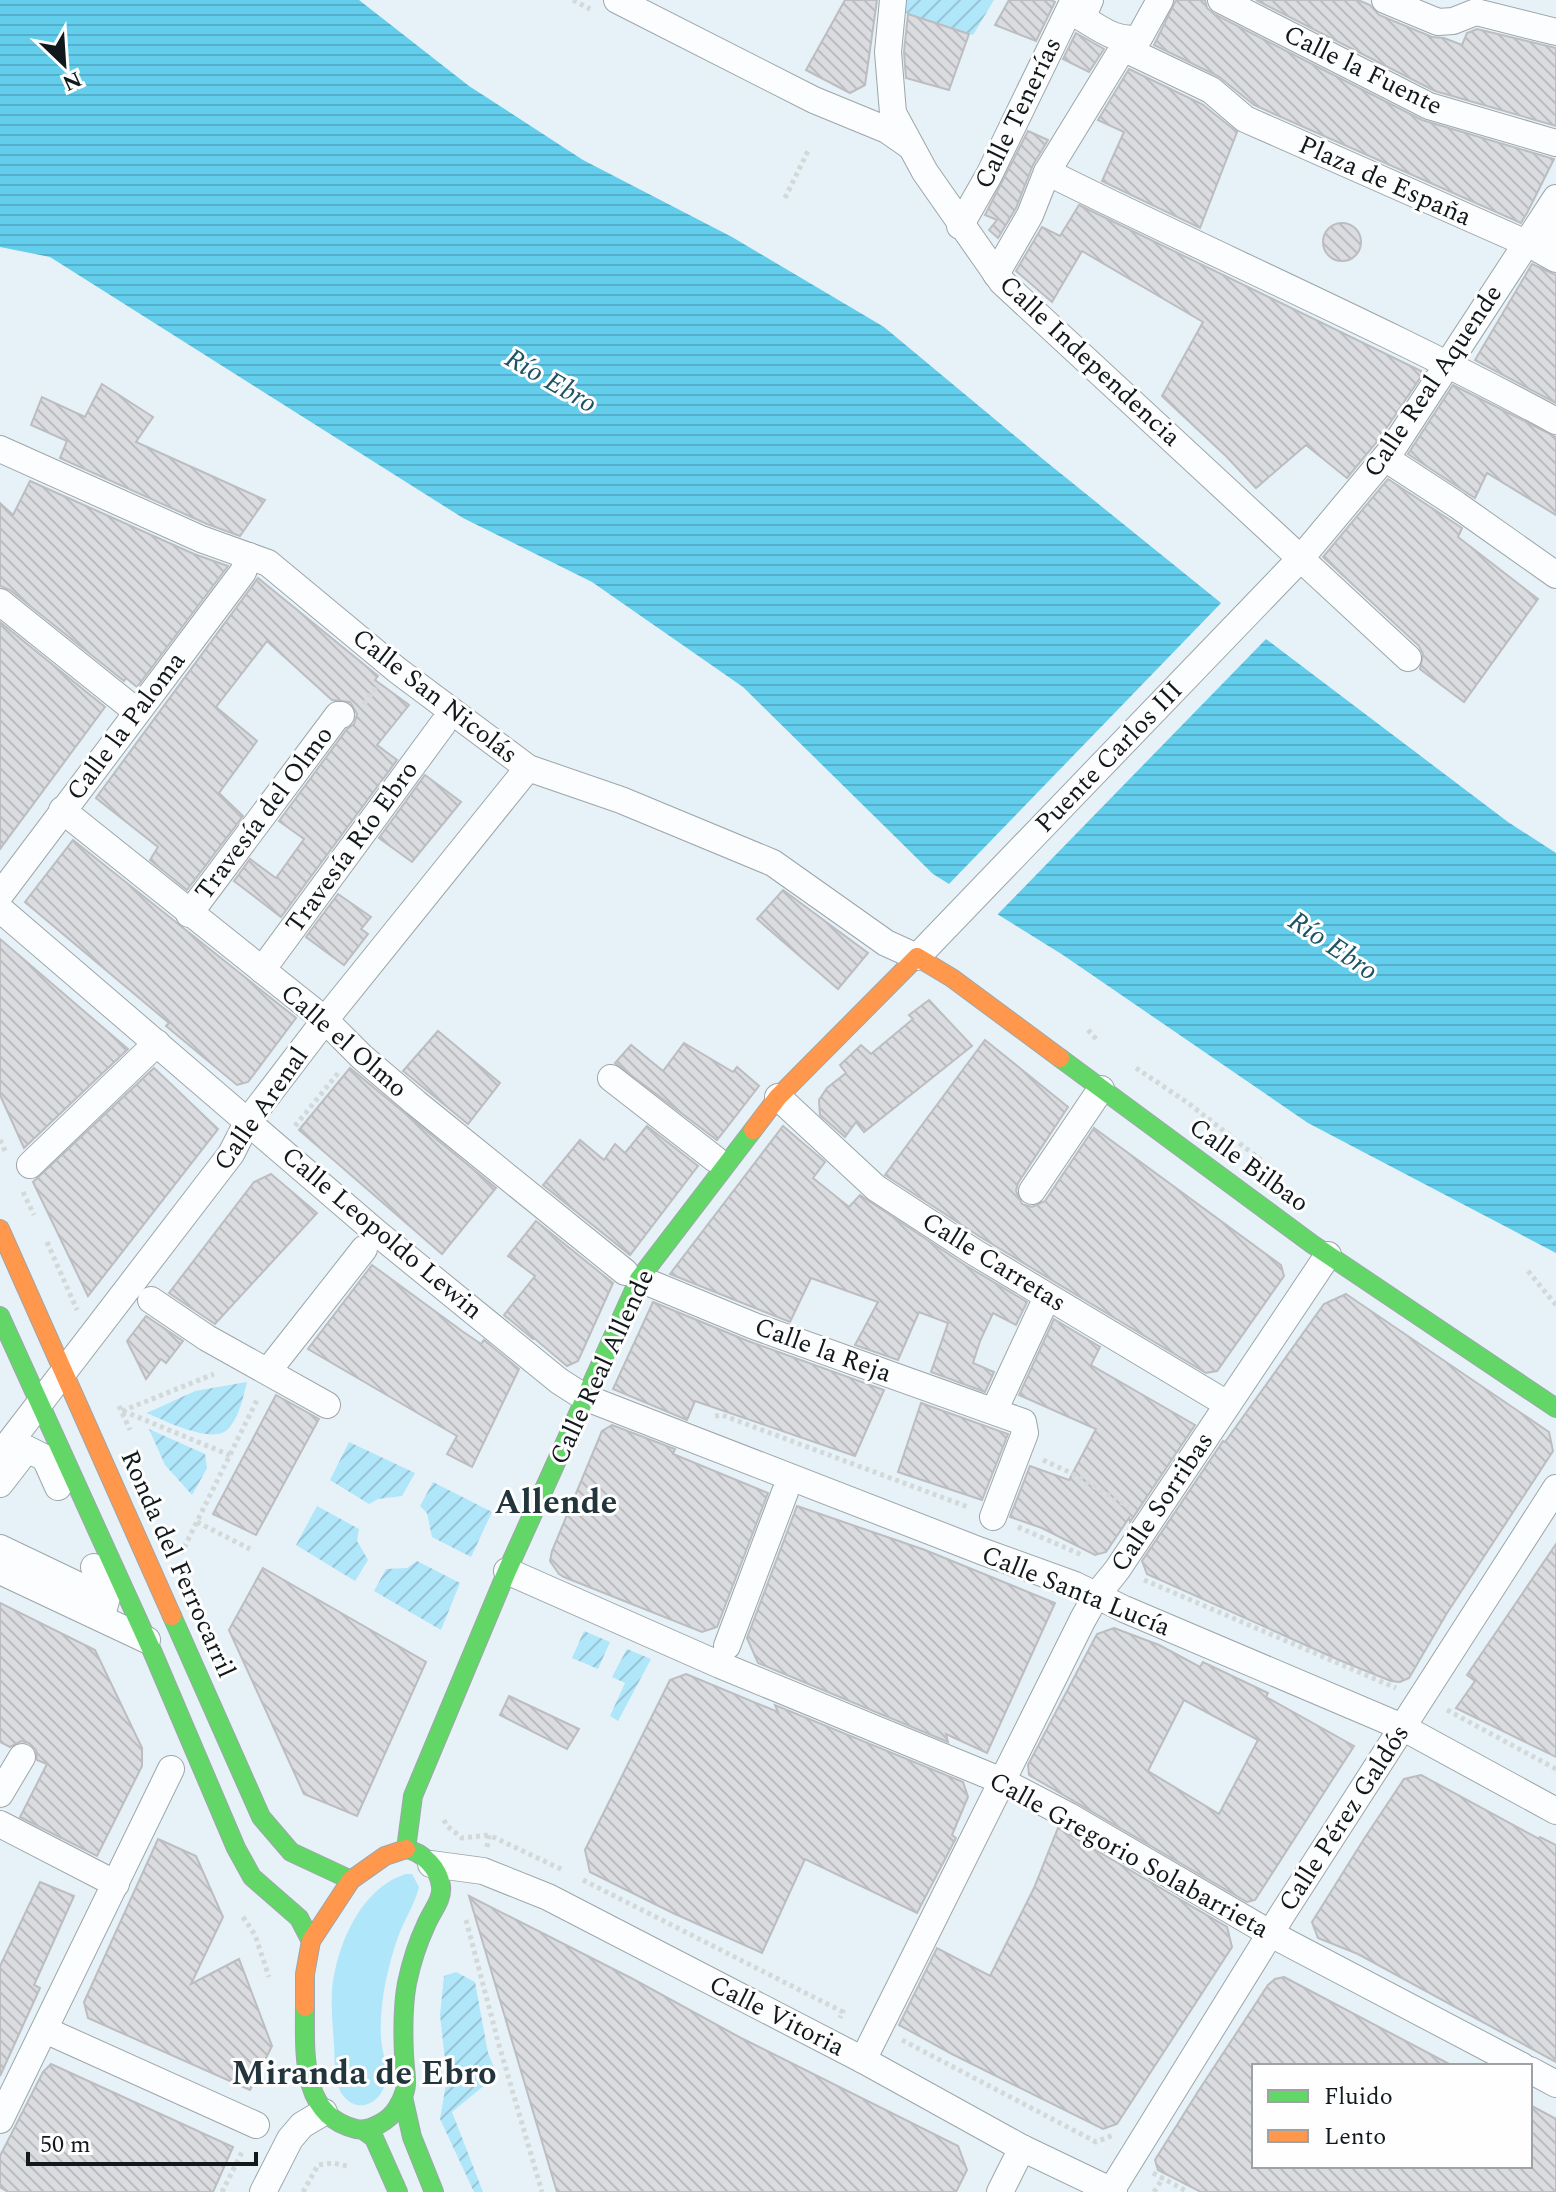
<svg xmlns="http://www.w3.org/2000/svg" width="1556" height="2192" font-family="Spectral,serif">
  <defs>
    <pattern id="garden-furrows" width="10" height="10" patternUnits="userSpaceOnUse" patternTransform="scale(2)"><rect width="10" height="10" fill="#b0e6fa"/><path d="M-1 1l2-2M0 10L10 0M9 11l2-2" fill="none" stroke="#96c5d6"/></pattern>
    <pattern id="water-rules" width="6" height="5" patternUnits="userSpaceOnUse" patternTransform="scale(2)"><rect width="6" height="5" fill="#63cdec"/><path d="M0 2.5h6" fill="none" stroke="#55afca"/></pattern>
    <pattern id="building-back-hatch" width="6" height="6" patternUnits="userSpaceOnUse" patternTransform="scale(2)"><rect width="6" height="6" fill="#dbdcdf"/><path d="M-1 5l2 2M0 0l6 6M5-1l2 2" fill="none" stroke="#bbbcbf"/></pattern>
  </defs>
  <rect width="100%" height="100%" fill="#e6f2f7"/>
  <path fill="#b0e6fa" d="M406,1874H412L419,1887C415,1904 404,1920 398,1937C387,1968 379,2006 381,2039C382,2049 385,2059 386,2069C390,2099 359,2119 342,2094C334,2082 335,2060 334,2046C333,2028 331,2009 332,1991C336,1947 360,1888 406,1874Z"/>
  <g fill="url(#garden-furrows)">
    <polygon points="905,0 994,0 973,35 903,12"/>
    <path d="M247,1382C243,1397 240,1415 229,1428C215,1446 165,1421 147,1413L195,1391Z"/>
    <polygon points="149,1429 205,1454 207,1468 192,1495 165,1465"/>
    <polygon points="349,1442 415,1473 402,1496 378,1499 369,1504 330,1480"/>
    <polygon points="433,1482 492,1512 471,1557 432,1537 427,1513 420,1506"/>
    <polygon points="317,1506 359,1529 357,1541 368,1560 355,1581 296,1545"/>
    <polygon points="417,1561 460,1583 441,1630 374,1591 386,1569 407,1568"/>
    <polygon points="584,1631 610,1642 598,1669 572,1658"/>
    <polygon points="627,1649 651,1659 618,1721 610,1716 625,1683 612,1677"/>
    <polygon points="456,1972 475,1982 488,2053 497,2075 452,2112 483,2192 474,2192 440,2119 447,2078 440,2015 444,1976"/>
  </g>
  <polygon fill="url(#water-rules)" points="0,0 359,0 469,86 583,160 732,237 884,327 1044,460 1262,636 1508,822 1556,853 1556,1253 1308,1123 1063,955 933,874 743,687 592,582 463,518 50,257 0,247"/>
  <polygon fill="#e6f2f7" points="1224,600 1269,636 995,917 946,887"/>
  <g fill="url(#building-back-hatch)" stroke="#bcbdc1" stroke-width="2" fill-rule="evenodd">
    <polygon points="845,0 877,0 865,85 850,93 806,70"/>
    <polygon points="1009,0 1051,0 1055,2 1036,41 995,25"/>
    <polygon points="1176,0 1205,0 1207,8 1214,14 1422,120 1554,159 1527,213 1521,223 1254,105 1218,76 1154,45"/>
    <polygon points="1256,0 1358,0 1370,5 1379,15 1432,37 1444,38 1462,45 1467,33 1477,29 1556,48 1556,126 1435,91"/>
    <polygon points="908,14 969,34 949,90 906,78 904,52"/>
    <polygon points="1076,33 1104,49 1089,72 1063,59"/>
    <polygon points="1129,69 1202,104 1237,132 1200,228 1102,181 1124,132 1098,120"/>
    <polygon points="1028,131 1048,140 1033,165 1016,208 998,238 989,230 997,220 985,215"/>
    <polygon points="1079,205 1421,371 1422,375 1380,438 1347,478 1306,445 1256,488 1226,456 1162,396 1203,322 1082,251 1052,302 1016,271 1042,227 1060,236"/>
    <circle cx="1342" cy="242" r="19"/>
    <polygon points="1532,264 1556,275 1556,403 1475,360"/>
    <polygon points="102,384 153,417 136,442 265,500 240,536 207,524 60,458 67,441 31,425 42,397 85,417"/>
    <polygon points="1453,385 1556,437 1556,515 1487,473 1475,498 1408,454"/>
    <polygon points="1388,479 1462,528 1458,537 1538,599 1464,702 1420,669 1423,654 1419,646 1323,557"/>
    <polygon points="30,481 194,554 228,566 137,687 126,678 124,681 10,590 0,586 0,503 13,515"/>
    <polygon points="258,578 378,676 375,680 409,705 377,745 397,760 281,917 234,881 250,859 276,878 304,839 279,821 347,729 354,724 357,714 350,702 332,700 267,641 216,707 257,741 219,793 243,816 187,890 150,860 158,847 96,798"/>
    <polygon points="0,622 105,707 0,849"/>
    <polygon points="425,775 461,802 412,862 379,838"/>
    <polygon points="73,840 296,1018 248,1082 237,1085 166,1026 169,1023 25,902"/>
    <polygon points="783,890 868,953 838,989 757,919"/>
    <polygon points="338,894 371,917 361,929 368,934 344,965 306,937"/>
    <polygon points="0,939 128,1049 24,1148 0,1095"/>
    <polygon points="929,1000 972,1046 864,1132 856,1122 845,1137 820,1115 819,1100 827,1088 846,1073 840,1065 861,1045 871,1054 913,1019 909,1015"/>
    <polygon points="438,1031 500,1083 468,1124 403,1071"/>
    <polygon points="985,1040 1068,1107 1018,1183 1016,1191 1022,1204 1032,1207 1045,1201 1094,1128 1281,1265 1284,1276 1217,1371 1206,1373 982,1238 885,1175"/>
    <polygon points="684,1043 733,1072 737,1067 759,1086 717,1140 615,1063 631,1045 663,1071"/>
    <polygon points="154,1068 218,1129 88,1296 33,1182"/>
    <polygon points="350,1068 496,1188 442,1254 299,1130"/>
    <polygon points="647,1126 698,1166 630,1255 543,1185 580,1140 604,1160 615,1144 625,1153"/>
    <polygon points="783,1126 825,1162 813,1178 849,1207 860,1195 965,1265 1027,1302 1016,1325 993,1313 980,1341 973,1363 994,1372 985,1392 931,1372 948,1323 919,1312 898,1360 855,1345 878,1302 811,1278 790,1322 670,1274"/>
    <polygon points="271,1174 317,1213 215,1324 169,1293 254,1182"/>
    <polygon points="536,1221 613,1283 578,1361 567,1366 534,1338 533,1339 504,1315 535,1276 508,1256"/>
    <polygon points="372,1265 462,1331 481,1344 484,1340 519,1369 472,1467 447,1454 457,1436 308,1349"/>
    <polygon points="1346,1294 1549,1432 1553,1451 1447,1613 1409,1678 1400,1682 1391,1681 1339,1660 1147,1574 1142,1561 1223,1441 1225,1442 1324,1304"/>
    <polygon points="653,1302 748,1341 884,1390 855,1456 695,1401 687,1420 613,1389"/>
    <polygon points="146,1316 183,1341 166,1363 161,1359 146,1379 127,1341"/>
    <polygon points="1054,1319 1100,1347 1091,1365 1195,1425 1130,1522 1129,1518 1106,1552 1095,1555 1042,1528 1010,1517 1030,1466 1069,1480 1096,1429 1019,1395"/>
    <polygon points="276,1395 319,1419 256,1535 213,1514"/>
    <polygon points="921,1403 1008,1434 982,1500 898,1472"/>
    <polygon points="612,1425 675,1449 673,1454 768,1493 717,1627 702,1632 564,1577 559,1574 550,1561 552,1551 602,1431"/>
    <polygon points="797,1506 925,1550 1055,1603 987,1753 946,1734 948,1742 758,1663 747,1638"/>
    <polygon points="1556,1544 1556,1757 1456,1708 1475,1681 1467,1675"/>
    <polygon points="263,1568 426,1662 357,1816 304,1794 229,1630"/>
    <polygon points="0,1603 95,1650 142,1748 142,1766 97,1856 20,1817 47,1764 37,1760 36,1750 29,1743 21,1741 10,1747 0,1742"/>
    <path d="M1114,1628L1159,1645L1200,1667L1203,1662L1249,1684L1268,1693L1266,1697L1354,1746L1255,1900L1247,1902L1029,1775L1028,1765L1097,1634ZM1184,1700L1258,1740L1219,1814L1148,1771Z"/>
    <polygon points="686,1674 778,1712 775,1705 963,1782 968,1797 952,1835 956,1838 917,1913 805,1859 762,1953 673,1913 590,1872 585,1850 670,1680"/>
    <polygon points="509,1696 579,1729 567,1749 500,1715"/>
    <polygon points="1421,1775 1539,1839 1540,1837 1556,1845 1556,2062 1358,1954 1318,1938 1312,1922 1364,1839 1404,1779"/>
    <polygon points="1058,1828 1227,1927 1232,1947 1117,2124 1103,2129 952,2054 899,2025 937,1948 990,1976 1034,1888"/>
    <polygon points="158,1839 196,1856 223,1917 191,1984 239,1959 272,2046 250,2090 88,2018 84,2002"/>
    <polygon points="40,1882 74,1896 34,1985 40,1988 0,2076 0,1966"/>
    <polygon points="469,1896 633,1979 741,2038 958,2146 967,2170 956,2192 557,2192"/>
    <polygon points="1284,1977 1453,2066 1254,2066 1254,2166 1530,2166 1530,2105 1556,2119 1556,2192 1201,2192 1158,2170 1155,2160 1199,2090 1268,1985 1275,1979"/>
    <polygon points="51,2064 233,2147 213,2192 8,2192 0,2187 0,2156 43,2072"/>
  </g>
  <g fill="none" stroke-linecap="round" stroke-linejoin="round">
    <g stroke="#9da6aa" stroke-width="28">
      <g id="street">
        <polyline points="617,0 814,100 887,130 910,146"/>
        <polyline points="893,0 888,52 893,113 925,172 1002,282 1408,658"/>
        <path d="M1090,0L1082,18C1101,29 1116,42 1139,38L1160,0"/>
        <polyline points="1221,0 1429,106 1556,143"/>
        <polyline points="1385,0 1438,22 1453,21 1476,12 1556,32"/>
        <polyline points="1129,39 1123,48 1211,90 1245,119 1526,243"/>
        <path d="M1047,172C1216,256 1390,331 1556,421"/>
        <polyline points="1554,225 1538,249 1556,259"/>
        <polyline points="960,226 989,175 1074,0"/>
        <polyline points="996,274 1030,215 1047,172 1123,48"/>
        <polyline points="0,449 201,539 268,563 397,670 528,768 621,800 773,863 886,943 917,957 1301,558 1393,448 1556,198"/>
        <polyline points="1385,458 1457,505 1556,575"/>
        <polyline points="0,602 136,711"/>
        <polyline points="62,810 325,1020 362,1057 416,1103 625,1272"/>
        <polyline points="0,895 243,572 249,556"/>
        <polyline points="0,909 377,1233 559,1381 584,1397 981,1551 1075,1585 1124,1609 1402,1727 1556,1811"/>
        <polyline points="189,914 338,715 341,715"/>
        <polyline points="262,970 443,724"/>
        <polyline points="611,1078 715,1159"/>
        <polyline points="778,1097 876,1188 974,1252 1227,1404"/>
        <polyline points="30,1165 157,1043"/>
        <polyline points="1032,1191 1101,1089"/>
        <polyline points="652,1284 754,1326 1023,1422 1025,1433 993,1517"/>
        <polyline points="151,1300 207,1338 327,1405"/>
        <polyline points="268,1371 364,1249"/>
        <polyline points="994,1411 1047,1297"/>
        <polyline points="0,1455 231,1154 248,1121 325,1020 528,768"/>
        <polyline points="0,1484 27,1449 45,1458 58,1487"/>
        <polyline points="0,1548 92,1592 91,1600 104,1608 107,1597 94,1567"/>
        <polyline points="0,1571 147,1640"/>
        <polyline points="507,1571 720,1665 1002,1781 1069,1816 1271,1934 1522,2066"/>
        <polyline points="727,1646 785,1492"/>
        <polyline points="0,1794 22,1757"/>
        <polyline points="0,1824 116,1884"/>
        <polyline points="431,1864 483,1871 548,1897 863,2060 1022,2148 1114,2192"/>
        <polyline points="45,2030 256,2125"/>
        <polyline points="863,2060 1083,1619 1096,1596 1117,1570 1328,1255"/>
        <polyline points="1530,2070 1556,2084"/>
        <polyline points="0,2120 171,1769"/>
        <polyline points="1111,2191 1283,1913 1556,1488"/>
        <polyline points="263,2192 290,2139 302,2125 324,2112"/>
        <polyline points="1000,2192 1022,2148"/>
      </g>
    </g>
    <g stroke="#9da6aa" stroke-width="20">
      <g id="fast">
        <polyline points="1060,1058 1312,1244 1556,1408"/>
        <polyline points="0,1316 153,1653 236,1848 252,1877 299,1918 311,1941"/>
        <polyline points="172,1616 261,1817 291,1852 351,1880"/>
        <polyline points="406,1849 413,1796 507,1571 639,1279 753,1130"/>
        <path d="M305,2007C305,2053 300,2116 356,2129C370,2132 390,2120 397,2108C411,2085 405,2079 404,2055C403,2033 403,2004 407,1983C411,1964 418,1942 426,1925C431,1912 443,1900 441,1886C439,1869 423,1852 406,1849"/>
        <polyline points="403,2097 412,2137 434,2192"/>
        <polyline points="363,2130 374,2138 398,2192"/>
      </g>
    </g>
    <g stroke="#9da6aa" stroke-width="20">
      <g id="slow">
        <polyline points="753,1130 778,1097 917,957 952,978 1060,1058"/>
        <polyline points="0,1229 172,1616"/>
        <polyline points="305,2007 305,1974 311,1941 351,1880 385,1856 406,1849"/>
      </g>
    </g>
    <g stroke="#d3d8d9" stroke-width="5" stroke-dasharray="4 4" stroke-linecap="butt">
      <polyline points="573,0 590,9"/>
      <polyline points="785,198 808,151"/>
      <polyline points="364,704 377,686"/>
      <polyline points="1088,1030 1098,1041"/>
      <polyline points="1136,1068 1188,1103 1261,1160"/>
      <polyline points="295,1126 339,1072"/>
      <polyline points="0,1140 6,1153"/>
      <polyline points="23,1192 34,1215"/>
      <polyline points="47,1242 77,1310"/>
      <polyline points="1528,1271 1556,1305"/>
      <polyline points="119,1406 130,1430"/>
      <polyline points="122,1411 214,1374"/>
      <polyline points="123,1411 232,1456"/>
      <polyline points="715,1416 722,1415 968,1507"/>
      <polyline points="1043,1460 1071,1473 1129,1507"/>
      <polyline points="197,1522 250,1549"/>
      <polyline points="1018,1527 1082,1555"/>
      <polyline points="181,1549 182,1552 258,1398"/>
      <polyline points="1144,1580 1396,1688"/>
      <polyline points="1447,1710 1556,1769"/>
      <polyline points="444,1820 447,1826 462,1838 489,1835"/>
      <polyline points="487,1847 489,1835 563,1870"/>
      <polyline points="583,1880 843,2012 840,2018"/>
      <polyline points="243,1917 255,1935 269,1977"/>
      <polyline points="466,1920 499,2045 542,2192"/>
      <polyline points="902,2040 1096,2142 1113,2135"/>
      <polyline points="1153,2173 1188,2192"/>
      <polyline points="222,2192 243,2150"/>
      <polyline points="303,2192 318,2165 333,2163 347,2166"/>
      <polyline points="1154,2192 1163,2178"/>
    </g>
    <use href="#street" stroke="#fbfdfe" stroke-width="26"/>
    <use href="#fast" stroke="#63d668" stroke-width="18"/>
    <use href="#slow" stroke="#ff974d" stroke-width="18"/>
  </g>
  <g text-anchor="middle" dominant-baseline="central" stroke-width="6" stroke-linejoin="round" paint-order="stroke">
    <g font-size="26" fill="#11191c" stroke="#fefefe">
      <text transform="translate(1363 70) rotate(26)">Calle la Fuente</text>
      <text transform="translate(1018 113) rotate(-64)">Calle Tenerías</text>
      <text transform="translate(1385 181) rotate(24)">Plaza de España</text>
      <text transform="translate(1090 361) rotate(43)">Calle Independencia</text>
      <text transform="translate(1433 381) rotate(-56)">Calle Real Aquende</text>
      <text transform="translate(435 696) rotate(38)">Calle San Nicolás</text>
      <text transform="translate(126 726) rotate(-53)">Calle la Paloma</text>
      <text transform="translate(1109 757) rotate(-46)">Puente Carlos III</text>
      <text transform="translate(264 813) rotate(-53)">Travesía del Olmo</text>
      <text transform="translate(352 847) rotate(-54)">Travesía Río Ebro</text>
      <text transform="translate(344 1041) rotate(41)">Calle el Olmo</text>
      <text transform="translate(261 1109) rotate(-55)">Calle Arenal</text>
      <text transform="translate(1249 1165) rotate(36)">Calle Bilbao</text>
      <text transform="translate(382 1233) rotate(40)">Calle Leopoldo Lewin</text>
      <text transform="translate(994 1262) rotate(32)">Calle Carretas</text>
      <text transform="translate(823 1350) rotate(20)">Calle la Reja</text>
      <text transform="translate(602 1367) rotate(-65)">Calle Real Allende</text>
      <text transform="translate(1162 1502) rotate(-56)">Calle Sorribas</text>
      <text transform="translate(178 1564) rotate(66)">Ronda del Ferrocarril</text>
      <text transform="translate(1076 1591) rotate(22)">Calle Santa Lucía</text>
      <text transform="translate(1344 1818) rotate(-57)">Calle Pérez Galdós</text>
      <text transform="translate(1129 1855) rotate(29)">Calle Gregorio Solabarrieta</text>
      <text transform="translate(777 2016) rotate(27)">Calle Vitoria</text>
    </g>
    <g font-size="28" font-style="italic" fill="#1c5365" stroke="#fefefe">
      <text transform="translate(551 381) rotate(30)">Río Ebro</text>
      <text transform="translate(1333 946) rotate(34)">Río Ebro</text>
    </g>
    <g font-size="34" font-weight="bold" fill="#22353c" stroke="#fefefe">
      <text x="556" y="1503">Allende</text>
      <text x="364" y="2074">Miranda de Ebro</text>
    </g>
  </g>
  <rect x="1252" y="2064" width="280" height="104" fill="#fefefe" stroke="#9fa2a4" stroke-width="2"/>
  <rect x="1268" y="2090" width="40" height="12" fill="#63d668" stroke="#9fa2a4" stroke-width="2"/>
  <text x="1324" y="2104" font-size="24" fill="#11191c">Fluido</text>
  <rect x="1268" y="2130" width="40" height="12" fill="#ff974d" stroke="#9fa2a4" stroke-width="2"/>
  <text x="1324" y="2144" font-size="24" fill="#11191c">Lento</text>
  <g transform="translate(64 64) rotate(155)" stroke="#fefefe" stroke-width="6" paint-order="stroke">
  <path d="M0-6L14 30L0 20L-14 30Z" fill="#11191c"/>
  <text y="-12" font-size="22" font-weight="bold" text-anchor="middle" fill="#11191c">N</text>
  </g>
  <path d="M28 2152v12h228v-12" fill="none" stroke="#11191c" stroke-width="4"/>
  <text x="40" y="2152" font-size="24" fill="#11191c" stroke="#fefefe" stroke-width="6" paint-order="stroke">50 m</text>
</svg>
